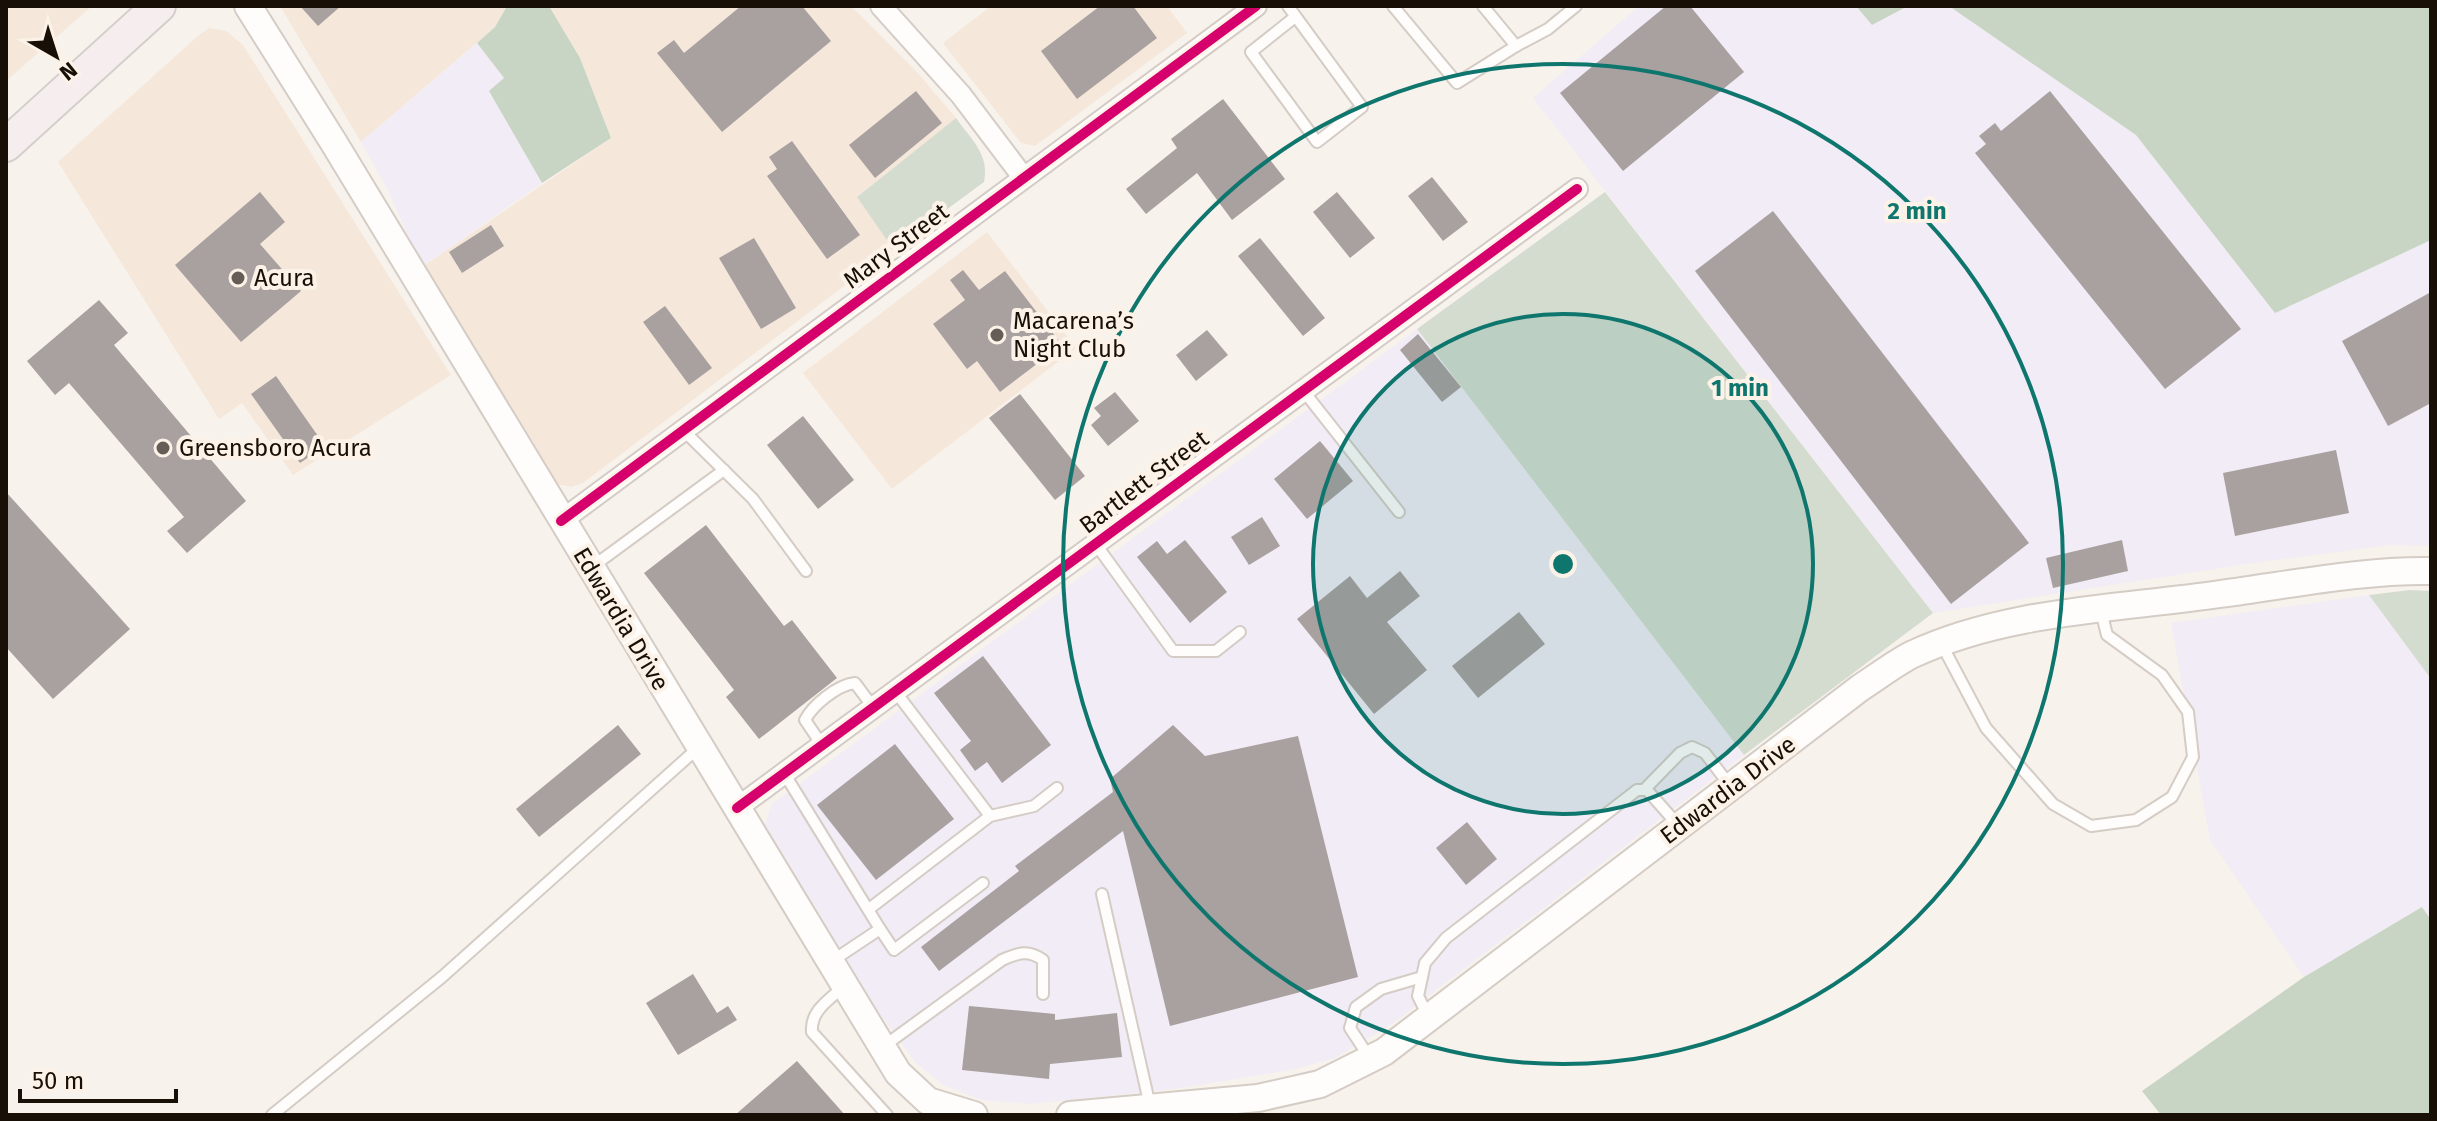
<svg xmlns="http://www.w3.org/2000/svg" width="2437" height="1121" font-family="'Fira Sans',sans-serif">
  <rect width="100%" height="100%" fill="#f8f2ec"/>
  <g fill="#f5e8db">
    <polygon points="6,6 92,6 6,81"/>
    <polygon points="280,6 507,6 495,27 361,142"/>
    <polygon points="549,6 851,6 917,72 956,118 858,196 893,249 583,483 571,487 557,484 548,476 422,267 611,138 580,58"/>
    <polygon points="991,6 1167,6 1187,33 1035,146 1021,143 943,43"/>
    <polygon points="209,28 226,31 243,45 451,375 293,475 242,403 219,419 58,162 200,34"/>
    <polygon points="987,232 1076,348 892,489 803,373"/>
  </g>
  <g fill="#f1ecf5">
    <polygon points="1639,6 1856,6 1873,25 1908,6 1949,6 2136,135 2275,313 2431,240 2431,546 2390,545 2253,563 1933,613 1533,98"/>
    <polygon points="477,43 504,79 489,91 542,183 422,267 388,190 361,142"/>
    <polygon points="1417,329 1744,755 1392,1024 1335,1058 1296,1069 1174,1089 1030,1104 982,1100 944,1085 915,1062 878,1011 765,824 772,804"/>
    <polygon points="2369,595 2431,679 2431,920 2422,907 2304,977 2210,840 2171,623"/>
  </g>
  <g fill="#d4dcd0">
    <path d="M956,118C971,139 990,155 984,182L893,249L857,197Z"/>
    <polygon points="1605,192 1933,613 1744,755 1417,329"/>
    <polygon points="2410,590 2431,591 2431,679 2369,595"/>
  </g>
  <g fill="#c8d5c4">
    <polygon points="507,6 549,6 580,58 611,138 542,183 489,91 504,78 477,43 495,27"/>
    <polygon points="1856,6 1908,6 1872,25"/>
    <polygon points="1949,6 2431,6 2431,240 2275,313 2136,135"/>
    <polygon points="2422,907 2431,920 2431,1115 2161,1115 2142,1091 2304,977"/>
  </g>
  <g fill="#a9a0a0">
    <polygon points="300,6 341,6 318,26"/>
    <polygon points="741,6 802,6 831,41 722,132 657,53 674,40 684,53"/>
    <polygon points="1100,6 1133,6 1157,38 1077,99 1041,51"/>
    <polygon points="1666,6 1690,6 1744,72 1623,171 1560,93"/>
    <polygon points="916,91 942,123 875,178 849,145"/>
    <polygon points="2050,91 2241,329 2165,389 1975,153 1986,144 1979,136 1995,123 2001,131"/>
    <polygon points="1223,99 1285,179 1232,220 1197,173 1146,214 1126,189 1177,148 1171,139"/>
    <polygon points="792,141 860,235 827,259 767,176 777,169 769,157"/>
    <polygon points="1432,177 1468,222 1443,241 1408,196"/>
    <polygon points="260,192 285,222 260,244 301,291 241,342 175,265"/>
    <polygon points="1337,192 1375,238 1350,258 1313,212"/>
    <polygon points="1773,211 2029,543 1951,604 1695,271"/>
    <polygon points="491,225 504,246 462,273 449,252"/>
    <polygon points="754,238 796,308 761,329 719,258"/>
    <polygon points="1260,238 1325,318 1303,336 1238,256"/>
    <polygon points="963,270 979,290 1005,271 1062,345 1000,392 977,361 967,369 933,324 965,300 950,280"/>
    <polygon points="2431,292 2431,403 2388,426 2342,341"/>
    <polygon points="99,300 128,333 114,345 246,501 187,553 167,531 184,517 69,383 55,395 27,361"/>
    <polygon points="665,306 712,368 689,385 643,322"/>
    <polygon points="1207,330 1228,355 1196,381 1176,355"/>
    <polygon points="1418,334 1461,387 1442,402 1400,350"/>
    <polygon points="276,376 325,446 300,463 251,394"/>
    <polygon points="1115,392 1139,421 1108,446 1091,425 1101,416 1094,408"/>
    <polygon points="1020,394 1085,476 1055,500 989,418"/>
    <polygon points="803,416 854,480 818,509 767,445"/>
    <polygon points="1320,441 1353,481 1307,519 1274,479"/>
    <polygon points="2336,450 2349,513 2235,536 2223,473"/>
    <polygon points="6,492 130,629 53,699 6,647"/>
    <polygon points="1262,517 1280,546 1249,565 1231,537"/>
    <polygon points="706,525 784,626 792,620 837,678 759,739 726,697 734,690 644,573"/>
    <polygon points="1185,540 1227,592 1190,623 1137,557 1157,541 1167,554"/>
    <polygon points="2122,540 2128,571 2053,588 2046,558"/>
    <polygon points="1400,571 1420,596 1387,622 1427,670 1374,714 1297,619 1350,576 1367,598"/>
    <polygon points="1519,612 1545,644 1478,698 1452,666"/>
    <polygon points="983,656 1051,745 1002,783 987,762 975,771 960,750 971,741 934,693"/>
    <polygon points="618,725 641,754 539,837 516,809"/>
    <polygon points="1173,725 1205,756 1298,736 1358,977 1170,1026 1123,831 939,971 921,947 1019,871 1015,866 1113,792 1110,779"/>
    <polygon points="895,744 954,819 876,880 817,805"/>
    <polygon points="1467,822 1497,859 1466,885 1436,848"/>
    <polygon points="693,974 717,1013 728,1006 737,1020 678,1055 646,1003"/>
    <polygon points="969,1006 1055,1014 1055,1020 1117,1013 1122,1057 1050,1064 1049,1079 962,1070"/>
    <polygon points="797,1061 845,1115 735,1115"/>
  </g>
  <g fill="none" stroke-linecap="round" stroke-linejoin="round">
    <g stroke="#d4ccc5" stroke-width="14">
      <g id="service">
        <polyline points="1288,6 1362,107 1317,142 1251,52 1295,17"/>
        <polyline points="1393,6 1457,83 1516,46 1483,6"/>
        <polyline points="1516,46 1548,29 1576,6"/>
        <polyline points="1302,389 1399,512"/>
        <polyline points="683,430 753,499 806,571"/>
        <polyline points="1095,543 1173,651 1216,651 1240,632"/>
        <polyline points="592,567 724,470"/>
        <polyline points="1942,645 1986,728 2053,804 2091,826 2136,820 2172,797 2193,757 2188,712 2162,675 2107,635 2101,611"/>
        <polyline points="895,691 990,816"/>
        <path d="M822,745L805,720C813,705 837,685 855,683L873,707"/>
        <polyline points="784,773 880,929 832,961"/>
        <polyline points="1644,790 1680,753 1692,747 1705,753 1731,787"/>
        <polyline points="1102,894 1150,1106"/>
        <polyline points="869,909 990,816 1034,806 1057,788"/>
        <polyline points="880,929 894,950 983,883"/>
        <path d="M843,987C829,1000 810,1011 812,1032L887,1115"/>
        <polyline points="1428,1016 1418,996 1425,963 1446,938 1637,790 1647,790 1678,825"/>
        <path d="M884,1046L1002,960C1018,953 1028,949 1043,960V994"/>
        <polyline points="1369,1057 1350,1028 1356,1007 1381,989 1422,977"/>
        <polyline points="272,1115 442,977 698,748"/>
      </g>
    </g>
    <g stroke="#d4ccc5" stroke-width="24">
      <g id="minor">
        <polyline points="881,6 961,95 1023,177"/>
        <polyline points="561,521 1256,6"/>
        <polyline points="737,808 1577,189"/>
      </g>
    </g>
    <g stroke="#d4ccc5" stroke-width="30">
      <g id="secondary">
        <polyline points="248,6 334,143 898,1073 928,1101 974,1115"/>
        <path d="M1070,1115L1258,1098L1320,1084L1384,1052L1860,688C1877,677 1894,664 1911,655C2007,610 2117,609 2220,594C2289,585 2361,570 2431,571"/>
      </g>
    </g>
    <g stroke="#d3cfcb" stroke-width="36">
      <polyline id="trunk" points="6,145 159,6"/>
    </g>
    <use href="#service" stroke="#fefdfc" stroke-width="10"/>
    <use href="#minor" stroke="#fefdfc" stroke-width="20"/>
    <use href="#secondary" stroke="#fefdfc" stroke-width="26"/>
    <use href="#trunk" stroke="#f6eeee" stroke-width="32"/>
    <g stroke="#fdf2e7" stroke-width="15">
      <g id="cycleway">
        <polyline points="561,521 1256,6"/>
        <polyline points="737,808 1577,189"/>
      </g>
    </g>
    <use href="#cycleway" stroke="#d6006c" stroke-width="10"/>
  </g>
  <circle cx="1563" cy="564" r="250" fill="#0f766e" fill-opacity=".12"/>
  <g fill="none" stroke="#0f766e" stroke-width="4">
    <circle cx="1563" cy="564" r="250"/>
    <circle cx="1563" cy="564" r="500"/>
  </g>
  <g fill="#665e56" stroke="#fdf2e7" stroke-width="3">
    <circle cx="238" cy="278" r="8"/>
    <circle cx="997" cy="335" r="8"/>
    <circle cx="163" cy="448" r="8"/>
  </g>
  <g text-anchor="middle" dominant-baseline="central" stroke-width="8" stroke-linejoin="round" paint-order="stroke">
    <g font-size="24" fill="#180f06" stroke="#fdf2e7">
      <text transform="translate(896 246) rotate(-37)">Mary Street</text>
      <text transform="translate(1144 482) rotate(-37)">Bartlett Street</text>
      <text transform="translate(621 619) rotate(59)">Edwardia Drive</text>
      <text transform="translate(1728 790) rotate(-37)">Edwardia Drive</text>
    </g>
    <g font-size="24" fill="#180f06" stroke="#fdf2e7" text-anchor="start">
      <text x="254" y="278">Acura</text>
      <text x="1013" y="321">Macarena’s<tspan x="1013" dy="28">Night Club</tspan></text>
      <text x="179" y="448">Greensboro Acura</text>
    </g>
  </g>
  <circle cx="1563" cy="564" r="12" fill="#0f766e" stroke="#fdf2e7" stroke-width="4"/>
  <g font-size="24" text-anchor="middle" font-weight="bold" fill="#0f766e" stroke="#fdf2e7" stroke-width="8" stroke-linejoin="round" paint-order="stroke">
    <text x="1917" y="219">2 min</text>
    <text x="1740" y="396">1 min</text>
  </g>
  <rect width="2437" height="1121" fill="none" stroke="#180f06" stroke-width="16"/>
  <g transform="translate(56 56) rotate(141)" stroke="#fdf2e7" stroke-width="6" paint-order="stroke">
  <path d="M0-6L14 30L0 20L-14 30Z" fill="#180f06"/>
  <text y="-12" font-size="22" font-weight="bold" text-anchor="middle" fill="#180f06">N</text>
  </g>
  <path d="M20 1089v12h156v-12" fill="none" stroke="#180f06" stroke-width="4"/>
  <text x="32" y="1089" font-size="24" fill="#180f06" stroke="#fdf2e7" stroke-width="6" paint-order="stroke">50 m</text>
</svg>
